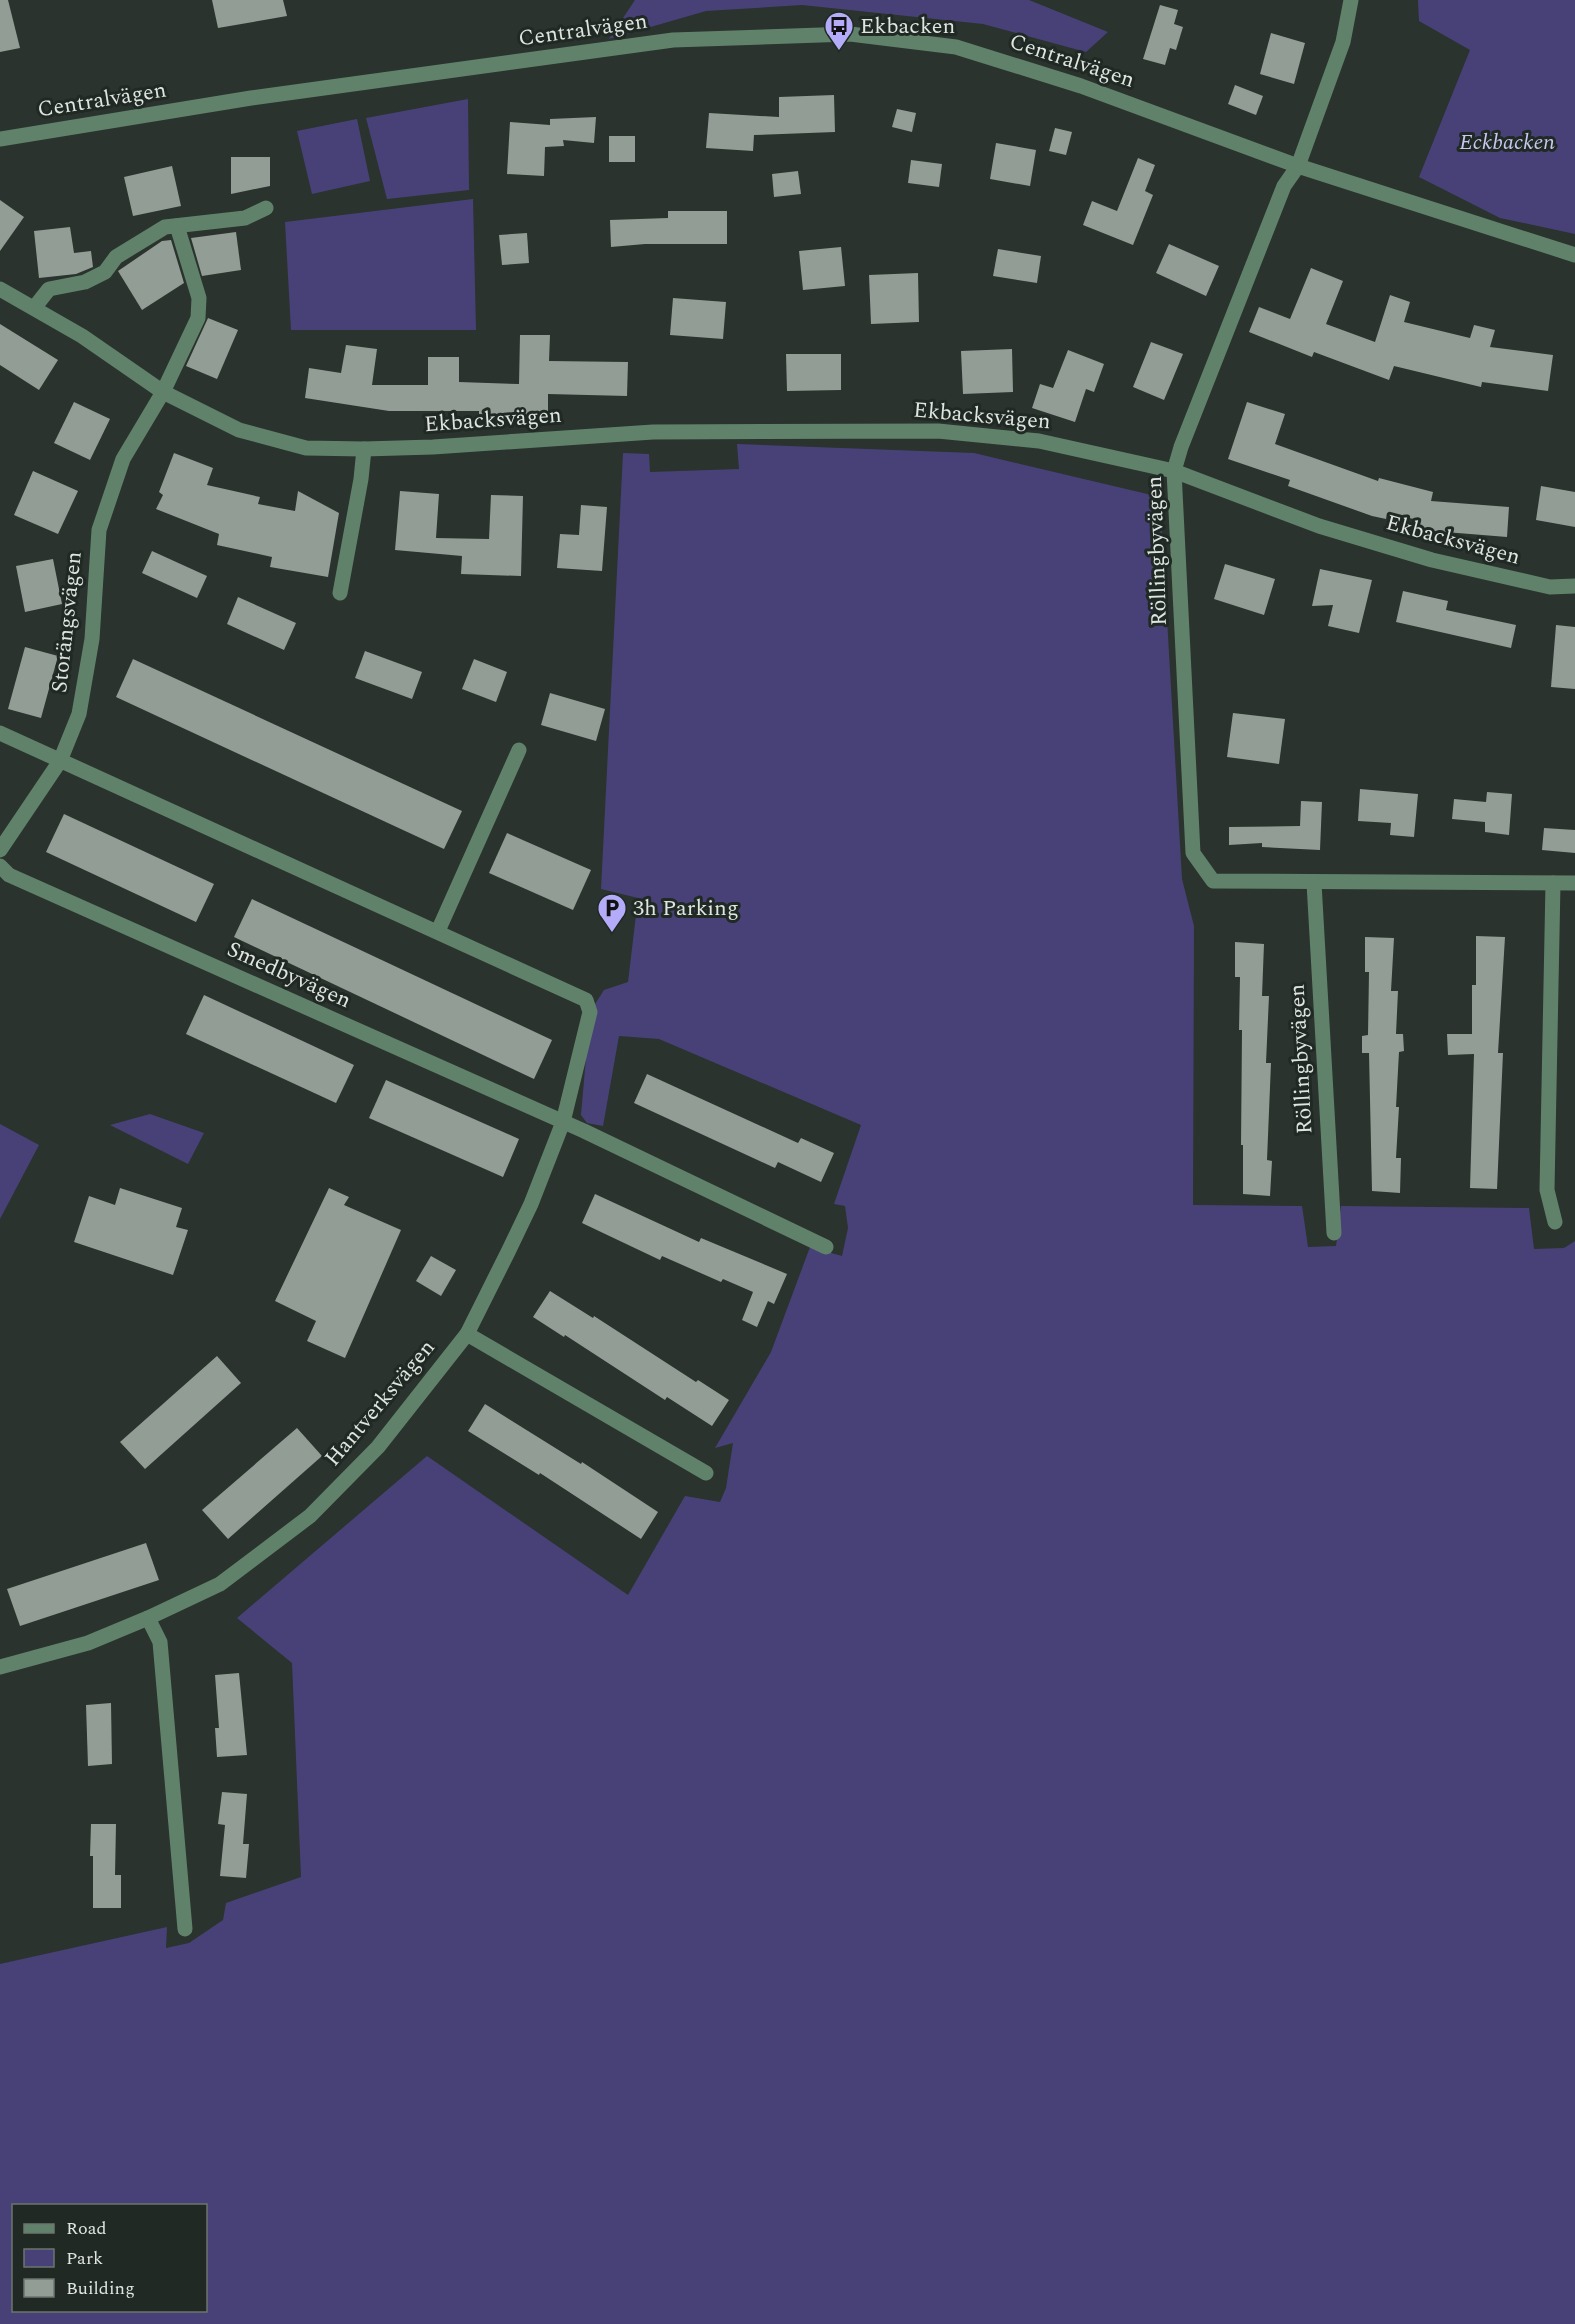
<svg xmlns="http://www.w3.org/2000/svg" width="1575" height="2324" font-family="Spectral,serif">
  <rect width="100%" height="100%" fill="#2a332d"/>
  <g fill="#484177" fill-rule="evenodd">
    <polygon points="635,0 1029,0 1108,32 1086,52 983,24 802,5 706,11 609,39"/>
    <polygon points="1418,0 1575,0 1575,234 1500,218 1419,177 1470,50 1419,21"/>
    <polygon points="468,99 469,190 387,199 366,118"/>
    <polygon points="357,119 370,181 312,194 297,131"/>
    <polygon points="473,199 476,330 291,330 285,222"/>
    <path d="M737,444L974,453L1160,497L1182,879L1194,926L1193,1205L1302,1206L1308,1247L1336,1246L1341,1206L1529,1208L1534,1249L1564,1248L1575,1241V2324H0V1964L167,1927L166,1948L189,1943L223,1920L226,1903L301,1877L292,1663L237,1618L427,1456L628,1595L685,1496L720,1502L726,1488L733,1443L715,1448L771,1352L810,1247L842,1256L848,1228L845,1206L834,1204L861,1125L659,1039L619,1036L603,1126L587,1123L581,1115L590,1012L604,990L628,982L638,898L601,889L623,453L649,454L650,472L739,469ZM14,2206H206V2310H14Z"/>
    <polygon points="150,1114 204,1133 188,1164 110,1125"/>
    <polygon points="0,1124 39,1145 0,1219"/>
  </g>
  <g fill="#919d95">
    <polygon points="0,0 8,0 20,48 0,52"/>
    <polygon points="212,0 283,0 287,16 218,28"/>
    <polygon points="1160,5 1178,10 1174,24 1183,27 1176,50 1170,48 1165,65 1143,59"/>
    <polygon points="1271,33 1305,43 1294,84 1260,74"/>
    <polygon points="1235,85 1263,96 1256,115 1228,104"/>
    <polygon points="834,95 835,132 754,135 753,151 706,148 709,113 779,117 779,97"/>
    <polygon points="897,109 916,113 912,132 892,127"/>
    <polygon points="596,117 594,143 563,140 564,146 545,147 544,176 507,174 510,122 550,125 550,119"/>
    <polygon points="1055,128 1072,132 1066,155 1049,151"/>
    <rect x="609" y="136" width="26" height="26"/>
    <polygon points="996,143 1036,150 1030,186 990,179"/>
    <polygon points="231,157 270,157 270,186 231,194"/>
    <polygon points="1138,158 1155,165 1145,191 1153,195 1133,245 1083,225 1092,201 1117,211"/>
    <polygon points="911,160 942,164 939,187 908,183"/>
    <polygon points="172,166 181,206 133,216 124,177"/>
    <polygon points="798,171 801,194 774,197 772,174"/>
    <polygon points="0,200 24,217 0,251"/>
    <polygon points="668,211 727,211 727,244 645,244 611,247 610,220 668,218"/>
    <polygon points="70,227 74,253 91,251 93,267 76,274 39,278 34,231"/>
    <polygon points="236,232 241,270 202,276 191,238"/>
    <polygon points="527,233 529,263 502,265 499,235"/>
    <polygon points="171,240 184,283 142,310 118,271 162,241"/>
    <polygon points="1169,244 1219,266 1206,296 1156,273"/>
    <polygon points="841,247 845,286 803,290 799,251"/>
    <polygon points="998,249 1041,256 1037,283 993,276"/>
    <polygon points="1311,268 1343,281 1326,324 1375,342 1390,295 1410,302 1404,322 1470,338 1474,325 1495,330 1490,347 1553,355 1548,391 1482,382 1481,387 1394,366 1389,380 1314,352 1312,357 1249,332 1259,307 1290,319"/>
    <polygon points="918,273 919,322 871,324 869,275"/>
    <polygon points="673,298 726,302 723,339 670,335"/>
    <polygon points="208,318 238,330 217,379 186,366"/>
    <polygon points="0,324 58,360 39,390 0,365"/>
    <polygon points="520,335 550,335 549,361 628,362 627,396 548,394 548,416 479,414 479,411 389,411 305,398 309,368 341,373 346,345 377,349 372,385 428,385 428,357 459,357 459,382 519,384"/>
    <polygon points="1151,342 1183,354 1164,400 1133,387"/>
    <polygon points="1012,349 1013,392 963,394 961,351"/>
    <polygon points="1068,350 1104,364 1094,392 1086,389 1075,422 1032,408 1040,384 1053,388"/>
    <polygon points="786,354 841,354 841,390 787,391"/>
    <polygon points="74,402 110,419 90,460 54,443"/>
    <polygon points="1247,402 1285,414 1275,444 1378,481 1379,478 1433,492 1431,501 1509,507 1507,537 1433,531 1416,527 1418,520 1387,513 1386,519 1372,516 1288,486 1290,480 1228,459"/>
    <polygon points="174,453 213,468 207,485 260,497 258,504 295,511 298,491 339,513 328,577 270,567 272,557 217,545 219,534 156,509 163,495 159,492"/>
    <polygon points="33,471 78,491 58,534 14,515"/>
    <polygon points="1541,486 1575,492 1575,527 1536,520"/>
    <polygon points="400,491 439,494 436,538 489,539 491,495 523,496 521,576 461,574 462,556 395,550"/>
    <polygon points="581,505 607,507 602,571 557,568 560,534 579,535"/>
    <polygon points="152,551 207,576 197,598 142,573"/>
    <polygon points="53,559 62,604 25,612 16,566"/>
    <polygon points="1225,564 1275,579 1264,615 1214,599"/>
    <polygon points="1320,569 1372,580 1359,633 1328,626 1333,605 1312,606"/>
    <polygon points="1403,591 1448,601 1446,610 1516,625 1511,648 1396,622"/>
    <polygon points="238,597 296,623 284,650 227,624"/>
    <polygon points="1556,625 1575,627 1575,689 1551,687"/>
    <polygon points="25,647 58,656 41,718 8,709"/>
    <polygon points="365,651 422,672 412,699 355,678"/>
    <polygon points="133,659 462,811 444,849 116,697"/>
    <polygon points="474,659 507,672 496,702 462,689"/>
    <polygon points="550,693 605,709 596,741 541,725"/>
    <polygon points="1233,713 1285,719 1279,764 1227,757"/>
    <polygon points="1360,789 1418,794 1414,837 1390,835 1391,823 1358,821"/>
    <polygon points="1487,792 1512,794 1509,835 1485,832 1485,822 1452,819 1454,799 1486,802"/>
    <polygon points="1301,801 1322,802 1320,850 1262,847 1262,843 1229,845 1229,827 1300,826"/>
    <polygon points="64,814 214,884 196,922 46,852"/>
    <polygon points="1544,828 1575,830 1575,853 1542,850"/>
    <polygon points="507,833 591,870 573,910 489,873"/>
    <polygon points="252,899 552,1040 534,1079 234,937"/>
    <polygon points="1476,936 1505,937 1498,1053 1503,1053 1497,1189 1470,1188 1474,1054 1448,1055 1447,1034 1472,1034 1472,985 1476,985"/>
    <polygon points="1365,937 1394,938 1391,991 1398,991 1396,1034 1403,1034 1404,1051 1399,1052 1396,1107 1399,1107 1396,1158 1401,1158 1400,1193 1372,1191 1369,1053 1362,1053 1362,1036 1368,1035 1369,972 1365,972"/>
    <polygon points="1235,942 1264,944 1262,996 1269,996 1266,1063 1271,1063 1267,1160 1272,1161 1270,1196 1243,1194 1243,1145 1241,1145 1242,1030 1239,1030 1240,977 1235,977"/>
    <polygon points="204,995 354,1065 336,1103 186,1034"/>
    <polygon points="647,1074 798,1143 801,1138 834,1153 821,1182 778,1162 775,1168 634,1103"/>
    <polygon points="386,1080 519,1139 503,1177 369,1118"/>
    <polygon points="120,1188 182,1208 176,1227 188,1230 173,1275 74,1242 89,1196 115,1205"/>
    <polygon points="329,1188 349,1197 344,1205 401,1230 345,1358 307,1341 316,1321 275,1301"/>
    <polygon points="595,1194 699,1242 701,1238 787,1274 774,1304 768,1301 757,1327 742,1320 753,1292 723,1279 721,1282 662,1256 660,1260 582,1223"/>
    <polygon points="431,1256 456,1270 441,1296 416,1281"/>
    <polygon points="550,1291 593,1318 594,1316 696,1382 698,1380 729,1400 712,1426 667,1397 665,1400 565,1335 564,1337 533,1317"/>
    <polygon points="217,1356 241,1383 145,1469 120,1442"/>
    <polygon points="485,1404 581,1464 582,1462 658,1512 641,1539 540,1473 539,1475 468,1431"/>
    <polygon points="297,1428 322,1456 228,1539 202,1510"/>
    <polygon points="146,1543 159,1580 20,1626 7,1589"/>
    <polygon points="239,1673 247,1755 217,1757 215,1728 219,1728 215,1675"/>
    <polygon points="111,1703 112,1764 88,1766 86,1705"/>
    <polygon points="222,1792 247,1794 243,1844 249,1844 246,1878 220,1876 225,1825 218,1824"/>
    <polygon points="91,1824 116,1824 115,1875 121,1875 121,1908 93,1908 93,1856 90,1856"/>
  </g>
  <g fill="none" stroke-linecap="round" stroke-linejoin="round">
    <g stroke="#60826a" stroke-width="15">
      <polyline points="1351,0 1343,42 1298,166 1284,186 1181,447 1174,471 1193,853 1213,881 1575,883"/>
      <polyline points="0,139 251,98 673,40 850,34 956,47 1081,86 1298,166 1575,255"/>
      <polyline points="0,289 82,336 163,392 239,430 306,448 364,449 433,447 653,432 938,431 1039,441 1174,471 1319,526 1432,560 1550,587 1575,586"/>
      <polyline points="34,308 49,289 85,282 105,272 116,257 165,227 245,218 266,208"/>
      <polyline points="340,593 361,479 364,449"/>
      <polyline points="0,733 586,1000 590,1012 563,1122 531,1204 508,1252 467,1334 378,1447 310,1516 220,1584 148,1618 88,1643 0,1667"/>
      <polyline points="0,850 60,761 79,714 92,639 99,530 123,459 163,392 198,318 199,298 177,226"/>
      <polyline points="0,866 9,875 584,1131 826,1247"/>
      <polyline points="1314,883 1334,1233"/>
      <polyline points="1553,883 1547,1190 1555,1222"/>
      <polyline points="438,931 519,750"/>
      <polyline points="467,1334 706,1473"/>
      <polyline points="148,1618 160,1642 185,1929"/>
    </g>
  </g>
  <defs>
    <g id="bus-pin" transform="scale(1.5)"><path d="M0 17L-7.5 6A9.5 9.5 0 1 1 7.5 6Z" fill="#b4acf9" stroke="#202923"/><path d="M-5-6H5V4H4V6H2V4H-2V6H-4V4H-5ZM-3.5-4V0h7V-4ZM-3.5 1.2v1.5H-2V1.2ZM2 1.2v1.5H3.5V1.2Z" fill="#111"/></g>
    <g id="parking-pin" transform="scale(1.5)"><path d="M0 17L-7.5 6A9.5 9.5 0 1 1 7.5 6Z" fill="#b4acf9" stroke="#202923"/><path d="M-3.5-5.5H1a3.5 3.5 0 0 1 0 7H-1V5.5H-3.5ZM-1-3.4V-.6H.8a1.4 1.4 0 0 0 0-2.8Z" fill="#111"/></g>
  </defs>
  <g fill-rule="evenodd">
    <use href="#bus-pin" x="839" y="26"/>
    <use href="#parking-pin" x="612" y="908"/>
  </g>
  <g text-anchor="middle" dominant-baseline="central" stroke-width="6" stroke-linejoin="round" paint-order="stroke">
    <g font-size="22" fill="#dfe5e1" stroke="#202923" text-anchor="start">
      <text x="860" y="26">Ekbacken</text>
      <text x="633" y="908">3h Parking</text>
    </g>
    <g font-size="22" fill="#dfe5e1" stroke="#202923">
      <text transform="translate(583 30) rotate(-8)">Centralvägen</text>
      <text transform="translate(1072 61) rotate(18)">Centralvägen</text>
      <text transform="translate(102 100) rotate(-9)">Centralvägen</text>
      <text transform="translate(982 416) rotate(5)">Ekbacksvägen</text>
      <text transform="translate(493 420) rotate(-4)">Ekbacksvägen</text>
      <text transform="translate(1453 540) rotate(15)">Ekbacksvägen</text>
      <text transform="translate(1157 551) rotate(-92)">Röllingbyvägen</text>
      <text transform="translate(67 622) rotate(-84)">Storängsvägen</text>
      <text transform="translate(289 975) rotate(24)">Smedbyvägen</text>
      <text transform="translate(1301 1059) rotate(-93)">Röllingbyvägen</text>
      <text transform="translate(380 1403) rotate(-50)">Hantverksvägen</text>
    </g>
    <g font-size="22" font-style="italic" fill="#c9c6f1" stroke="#202923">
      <text x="1507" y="142">Eckbacken</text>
    </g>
  </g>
  <rect x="12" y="2204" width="195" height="108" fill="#202923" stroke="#6c746f" stroke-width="1.5"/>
  <rect x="24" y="2224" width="30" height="9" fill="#60826a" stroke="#6c746f" stroke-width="1.5"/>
  <text x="66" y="2234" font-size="18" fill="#dfe5e1">Road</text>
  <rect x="24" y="2249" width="30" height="18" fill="#484177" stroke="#6c746f" stroke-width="1.5"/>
  <text x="66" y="2264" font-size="18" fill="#dfe5e1">Park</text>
  <rect x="24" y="2279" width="30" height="18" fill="#919d95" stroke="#6c746f" stroke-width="1.5"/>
  <text x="66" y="2294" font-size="18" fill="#dfe5e1">Building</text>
</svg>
